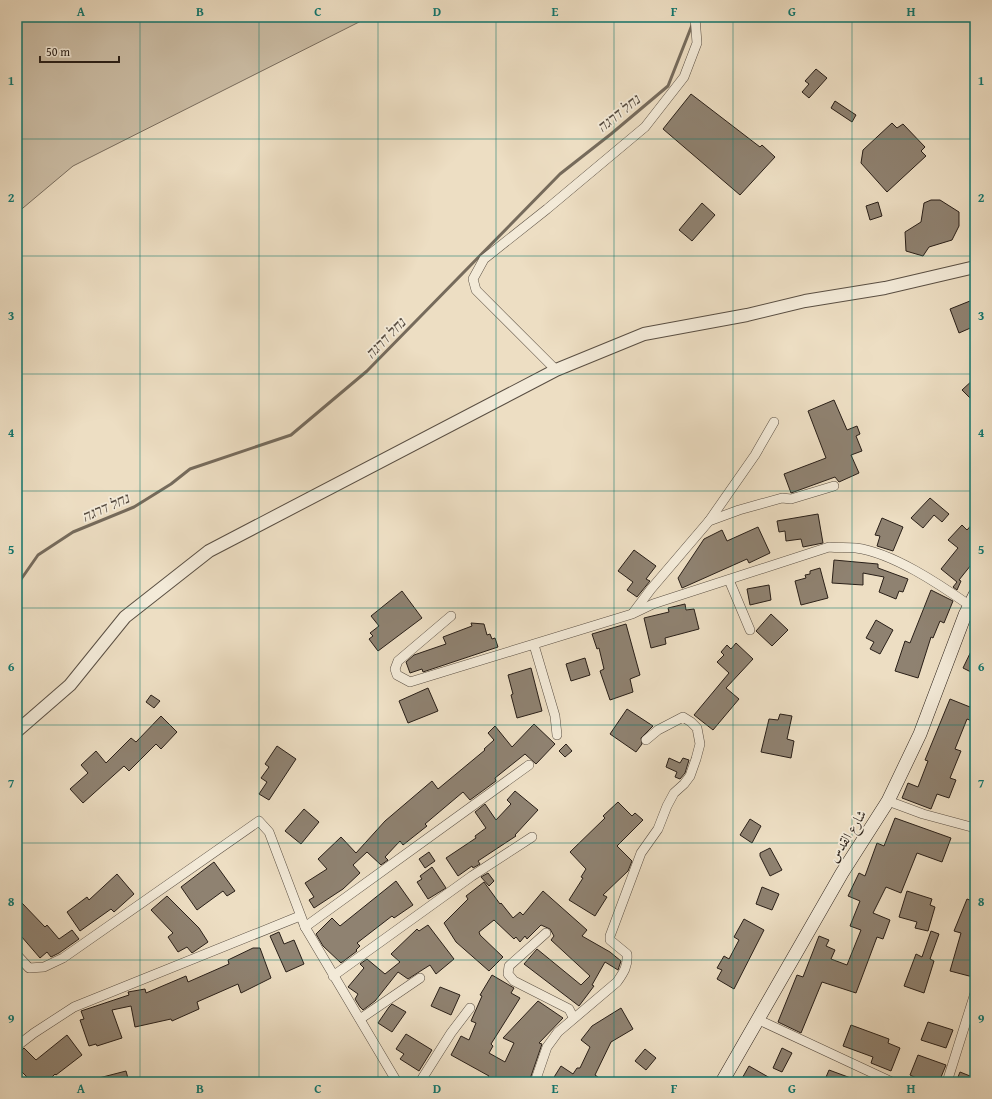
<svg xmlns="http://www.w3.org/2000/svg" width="992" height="1099" font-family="'Gentium Book Plus',Amiri,'Frank Ruhl Libre',serif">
  <rect width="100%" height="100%" fill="#eddec3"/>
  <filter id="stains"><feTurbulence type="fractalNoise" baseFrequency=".005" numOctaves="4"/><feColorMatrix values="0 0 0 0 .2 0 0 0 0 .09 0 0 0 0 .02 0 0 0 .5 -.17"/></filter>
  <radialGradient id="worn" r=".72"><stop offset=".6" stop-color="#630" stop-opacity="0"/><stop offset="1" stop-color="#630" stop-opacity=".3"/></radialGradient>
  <!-- green -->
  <polygon fill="#ccbea6" stroke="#7a6e5f" points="17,17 369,17 73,166 17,213"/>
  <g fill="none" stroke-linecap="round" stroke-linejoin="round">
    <!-- stream -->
    <polyline stroke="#766b5c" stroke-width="3" points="17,585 38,555 73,532 134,507 171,484 190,469 291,435 367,371 560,174 611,134 668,86 692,25"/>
  </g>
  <!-- building -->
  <g fill="#8f8271" stroke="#291f18">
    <polygon points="816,69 827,78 809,98 802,92 809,84 805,81"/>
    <polygon points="691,94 760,147 762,145 775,157 740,195 663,129"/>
    <polygon points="835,101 856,115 852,122 831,108"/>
    <polygon points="892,123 897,128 903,124 925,147 921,151 926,156 887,192 861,163 863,150"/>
    <polygon points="931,200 940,200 959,212 959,226 952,240 929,247 923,256 906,251 905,232 921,222 924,203"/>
    <polygon points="878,202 882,216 870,220 866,206"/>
    <polygon points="702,203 715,215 692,241 679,230"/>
    <polygon points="975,299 975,326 959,333 950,309"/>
    <polygon points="975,378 975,403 962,390"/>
    <polygon points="834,400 847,430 857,426 860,434 856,436 862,451 851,455 859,473 839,482 835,477 791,493 784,474 826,458 808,411"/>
    <polygon points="930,498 949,514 942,522 934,515 923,528 911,518"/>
    <polygon points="818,514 823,543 803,547 801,539 786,541 785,531 779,532 777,521"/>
    <polygon points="882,518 903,527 893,551 877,546 880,536 875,535"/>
    <polygon points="975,521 975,560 959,580 961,581 957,590 953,587 957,582 941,569 958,548 948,540 962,525 967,530"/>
    <polygon points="758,527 770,553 749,563 747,559 682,588 678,578 704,539 722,530 727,541"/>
    <polygon points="634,550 656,566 646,579 650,581 637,597 627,590 633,582 618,571"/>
    <polygon points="834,560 878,564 878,568 908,579 903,592 899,591 896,599 879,592 884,577 863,573 863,585 832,583"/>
    <polygon points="820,568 828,598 801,605 795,581 806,578 805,575 810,574 810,571"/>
    <polygon points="769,585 771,600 750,605 747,589"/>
    <polygon points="931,590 953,601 944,623 940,621 933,638 931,637 918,678 895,671 905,641 910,643"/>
    <polygon points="402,591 422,618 378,651 369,639 373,636 370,633 379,626 371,616"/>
    <polygon points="685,604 686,610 694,609 699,629 665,638 666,644 651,648 644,618 669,612 668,608"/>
    <polygon points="771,614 788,630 772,646 756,631"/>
    <polygon points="876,620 893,630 880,654 870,649 874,642 866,638"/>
    <polygon points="471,623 484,624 487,635 490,634 492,639 495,638 498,647 423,672 422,669 410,673 406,662 414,655 446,644 443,637 472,626"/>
    <polygon points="626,624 640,675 630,679 633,692 610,700 600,671 604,669 599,648 597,649 592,634"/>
    <polygon points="736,643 753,659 726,688 739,699 713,730 694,715 729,673 717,662 724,655 721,652 727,645 731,649"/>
    <polygon points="975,643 975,674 963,668"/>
    <polygon points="585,658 590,675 571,681 566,664"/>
    <polygon points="531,668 542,711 517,718 511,695 513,694 508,675"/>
    <polygon points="428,688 438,711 408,723 399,701"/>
    <polygon points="151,695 160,701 154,708 146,702"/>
    <polygon points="950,699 975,709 975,714 972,721 967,719 955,749 961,751 950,778 956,780 949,798 937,794 931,809 902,798 908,783 918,787 928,761 925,760"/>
    <polygon points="627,709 653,726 641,738 642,744 636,752 610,734"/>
    <polygon points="780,714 792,716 787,739 794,741 791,758 761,752 769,719 778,720"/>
    <polygon points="161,716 177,732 161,749 156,744 129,771 124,766 83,803 70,789 88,773 81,765 96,751 106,763 131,738 136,742"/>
    <polygon points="534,724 555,744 536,764 525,754 495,778 496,781 470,800 463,792 425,824 427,826 403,845 400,841 385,857 388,860 381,865 367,852 353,865 360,873 343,889 314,908 309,900 314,897 305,883 327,869 318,859 341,837 356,853 385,821 432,781 438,789 485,750 484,749 494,740 488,733 495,726 512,747"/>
    <polygon points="566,744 572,751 565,757 559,751"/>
    <polygon points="277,746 296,759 269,800 259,794 267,782 261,778 269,767 265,764"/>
    <polygon points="669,758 680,763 683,758 689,760 685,773 680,779 675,777 677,772 666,767"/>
    <polygon points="515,791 538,810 515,835 516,836 478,861 480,864 473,868 472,866 458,876 446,858 476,838 475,836 486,828 475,812 485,804 496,820 511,804 507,800"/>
    <polygon points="618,802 632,816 635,813 643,820 617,846 632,861 628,871 603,895 607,897 595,916 569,900 583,878 581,877 586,869 570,852 605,818 603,816"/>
    <polygon points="304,809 319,822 301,844 285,831"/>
    <polygon points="895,818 951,838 942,862 917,853 901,893 886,887 873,913 890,920 883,939 877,937 856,993 822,982 801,1033 778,1022 797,975 803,977 819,936 829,940 826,946 835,950 831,959 847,965 861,930 850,926 860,901 848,896 859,873 865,876 877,843 884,846"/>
    <polygon points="750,819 761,826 752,843 740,835"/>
    <polygon points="770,848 782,870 770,876 760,856 760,853"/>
    <polygon points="429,852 435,861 425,868 419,859"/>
    <polygon points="214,862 235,891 227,896 223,891 197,910 181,887"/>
    <polygon points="432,867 446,888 428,899 417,882 422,879 420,876"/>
    <polygon points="488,873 494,881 489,886 481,877"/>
    <polygon points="117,874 134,894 114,912 111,909 80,931 67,912 87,897 89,900"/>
    <polygon points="396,881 413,905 394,918 392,916 357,943 360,946 356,950 357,951 341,963 323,946 316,934 332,918 340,926"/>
    <polygon points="484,882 500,904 501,903 513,918 520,912 523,915 543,891 587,930 582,936 610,952 621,961 618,970 605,962 592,985 594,986 579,1006 524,964 537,949 581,985 590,976 551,940 554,936 550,929 541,925 527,939 525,936 520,942 516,937 514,939 494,920 479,932 480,935 503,957 489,971 456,942 444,923 468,899 466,896"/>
    <polygon points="762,887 779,894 772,910 756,904"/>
    <polygon points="907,891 932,899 930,905 935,907 928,931 915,928 917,922 899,917"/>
    <polygon points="167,896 199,928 208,942 192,953 187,947 178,952 168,937 173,933 151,910"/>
    <polygon points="967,899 975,902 975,970 973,977 950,971 961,933 954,931"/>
    <polygon points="22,903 45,927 47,925 59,939 72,930 79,939 59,953 51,957 47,952 40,958 21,936 17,941 17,908"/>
    <polygon points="744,919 764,930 734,989 717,979 722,970 717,968 724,956 729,959 739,940 734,937"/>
    <polygon points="428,925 454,959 436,974 430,965 408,979 398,972 375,1001 363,1010 360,1007 355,999 358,994 348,987 364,968 360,964 367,959 385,974 400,962 391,954 417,929 419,931"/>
    <polygon points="931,931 939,934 930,959 934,961 924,993 904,986 916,954 922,957"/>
    <polygon points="279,932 284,944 294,940 304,964 286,972 270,936"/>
    <polygon points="253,948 260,948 271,978 241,993 238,984 197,1002 199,1009 172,1021 171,1019 135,1027 131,1006 112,1010 122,1038 97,1046 96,1044 89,1046 80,1020 84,1019 81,1011 129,995 128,992 145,989 146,993 186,976 188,982 229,964 228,960"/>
    <polygon points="492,975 514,988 511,993 520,998 491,1044 493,1046 489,1053 505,1062 514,1043 503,1038 538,1001 563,1018 539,1043 542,1044 529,1082 492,1082 487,1079 489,1076 451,1055 461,1036 469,1040 476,1023 471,1021 482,996 480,995"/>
    <polygon points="440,987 460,995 451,1015 431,1006"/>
    <polygon points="392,1004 406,1012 392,1032 378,1023 389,1007"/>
    <polygon points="621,1008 633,1029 611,1042 595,1075 605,1082 551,1082 561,1066 573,1074 577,1068 580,1068 590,1047 581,1040 592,1026"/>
    <polygon points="928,1022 953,1030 946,1048 921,1040"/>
    <polygon points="851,1025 889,1039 888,1043 900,1048 891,1071 871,1063 873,1057 843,1046"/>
    <polygon points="406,1034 432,1050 419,1071 400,1059 404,1054 396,1049"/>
    <polygon points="67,1035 82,1055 56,1075 55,1074 47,1082 24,1082 28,1078 17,1067 17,1055 24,1048 36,1060"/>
    <polygon points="782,1048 792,1053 782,1072 773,1068"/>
    <polygon points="645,1049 656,1058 646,1070 635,1061"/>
    <polygon points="918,1055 946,1065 939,1082 917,1082 918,1079 910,1075"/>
    <polygon points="749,1066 777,1082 740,1082"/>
    <polygon points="829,1070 859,1081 859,1082 824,1082"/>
    <polygon points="126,1071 129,1082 95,1082 95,1079"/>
    <polygon points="960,1072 975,1078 975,1082 956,1082"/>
  </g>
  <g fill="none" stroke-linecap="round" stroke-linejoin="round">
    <defs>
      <g id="minor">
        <polyline points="556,370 476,290 473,279 484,259 547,209 645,127 684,77 697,43 695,17"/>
        <polyline points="709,521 755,455 774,422"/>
        <polyline points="729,580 750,630"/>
        <polyline points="633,613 651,589 709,521 739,510 782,498 791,499 834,486"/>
        <path d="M 451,616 L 398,661 L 395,669 L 397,675 L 410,682 L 632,614 L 653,604 L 829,547 C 838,548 847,547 856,548 C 893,553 939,584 969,605"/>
        <polyline points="534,645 555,716 557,735"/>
        <polyline points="888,801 923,814 975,828"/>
        <polyline points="305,927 529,765"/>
        <polyline points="546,933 509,966 508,974 514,981 569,1009 573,1017"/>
        <polyline points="17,955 29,968 44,967 63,958 259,821 269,832 305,927 397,1082"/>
        <polyline points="333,976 472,876 532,837"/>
        <polyline points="360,1019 420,978"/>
        <polyline points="759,1020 892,1082"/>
        <polyline points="17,1046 34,1033 74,1007 300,916"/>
        <polyline points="420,1082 451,1033 470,1008"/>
        <path d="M 535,1082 L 547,1047 L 558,1032 L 617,982 C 624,972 628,966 627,954 L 610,940 L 610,936 L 641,853 L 658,829 L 667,806 L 674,793 L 684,784 L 690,776 L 696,759 L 700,744 L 697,728 L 691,722 L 683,717 L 658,730 L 646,740"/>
        <polyline points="947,1082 975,993"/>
      </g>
      <polyline id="tertiary" points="17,731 70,685 125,617 209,551 556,370 644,334 747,315 805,301 885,288 975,267"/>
      <polyline id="secondary" points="722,1082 842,873 888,801 920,734 965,615 975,595"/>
    </defs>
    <!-- minor casing -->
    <use href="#minor" stroke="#5a4f43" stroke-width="10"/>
    <!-- tertiary casing -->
    <use href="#tertiary" stroke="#5a4f43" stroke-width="14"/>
    <!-- secondary casing -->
    <use href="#secondary" stroke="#291f18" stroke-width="14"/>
    <!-- minor -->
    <use href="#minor" stroke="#f3ead8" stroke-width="9"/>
    <!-- tertiary -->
    <use href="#tertiary" stroke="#f3ead8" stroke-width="12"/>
    <!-- secondary -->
    <use href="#secondary" stroke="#f3ead8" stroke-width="13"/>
  </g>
  <!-- grid -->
  <path fill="none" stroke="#0f766e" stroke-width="1" stroke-opacity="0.55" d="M 140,17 L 140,1082M 259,17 L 259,1082M 378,17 L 378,1082M 496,17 L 496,1082M 614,17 L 614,1082M 733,17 L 733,1082M 852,17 L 852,1082M 17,139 L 975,139M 17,256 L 975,256M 17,374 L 975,374M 17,491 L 975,491M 17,608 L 975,608M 17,725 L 975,725M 17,843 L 975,843M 17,960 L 975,960"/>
  <g text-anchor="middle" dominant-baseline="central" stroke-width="3.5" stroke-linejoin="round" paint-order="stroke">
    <!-- street labels -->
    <g font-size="14" fill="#291f18" stroke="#f3ead8">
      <text transform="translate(847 836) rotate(-58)">شارع القدس</text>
    </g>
    <!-- water labels -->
    <g font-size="15" font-style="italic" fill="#564b40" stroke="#f3ead8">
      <text transform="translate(618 113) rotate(-39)">נחל דרגה</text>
      <text transform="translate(385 338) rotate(-46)">נחל דרגה</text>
      <text transform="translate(105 507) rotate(-24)">נחל דרגה</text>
    </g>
  </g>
  <!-- margin -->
  <rect width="992" height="1099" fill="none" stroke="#eddec3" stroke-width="44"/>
  <!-- scale -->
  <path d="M40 56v6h79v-6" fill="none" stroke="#291f18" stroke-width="2"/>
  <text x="46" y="56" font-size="12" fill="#291f18" stroke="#f3ead8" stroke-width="3" paint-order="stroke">50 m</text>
  <rect x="22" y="22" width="948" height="1055" fill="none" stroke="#0f766e" stroke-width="1.5"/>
  <g font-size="13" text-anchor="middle" font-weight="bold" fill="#0f766e">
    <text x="81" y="16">A</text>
    <text x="200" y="16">B</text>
    <text x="318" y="16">C</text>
    <text x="437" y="16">D</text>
    <text x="555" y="16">E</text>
    <text x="674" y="16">F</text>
    <text x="792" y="16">G</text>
    <text x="911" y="16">H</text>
    <text x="11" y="85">1</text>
    <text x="981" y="85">1</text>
    <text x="11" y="202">2</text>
    <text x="981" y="202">2</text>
    <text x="11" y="320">3</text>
    <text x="981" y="320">3</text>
    <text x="11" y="437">4</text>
    <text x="981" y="437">4</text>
    <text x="11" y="554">5</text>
    <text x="981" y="554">5</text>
    <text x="11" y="671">6</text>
    <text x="981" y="671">6</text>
    <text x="11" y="788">7</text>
    <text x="981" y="788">7</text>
    <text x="11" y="906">8</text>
    <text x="981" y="906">8</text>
    <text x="11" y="1023">9</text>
    <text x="981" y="1023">9</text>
    <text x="81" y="1093">A</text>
    <text x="200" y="1093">B</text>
    <text x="318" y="1093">C</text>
    <text x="437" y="1093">D</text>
    <text x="555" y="1093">E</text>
    <text x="674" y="1093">F</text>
    <text x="792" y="1093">G</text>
    <text x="911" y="1093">H</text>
  </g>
  <rect width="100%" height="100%" filter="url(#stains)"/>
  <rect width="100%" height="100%" fill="url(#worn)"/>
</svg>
